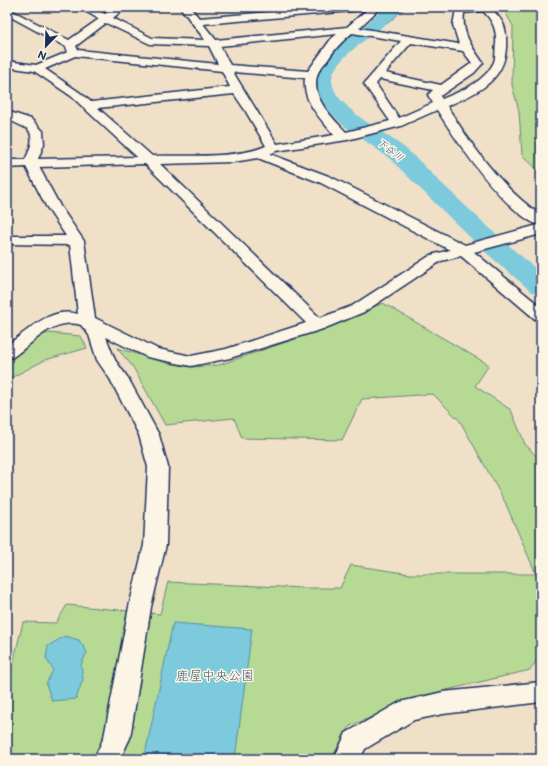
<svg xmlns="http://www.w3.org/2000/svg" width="548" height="766" font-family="'Balsamiq Sans','Klee One',sans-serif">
  <rect width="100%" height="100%" fill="#f0e0c8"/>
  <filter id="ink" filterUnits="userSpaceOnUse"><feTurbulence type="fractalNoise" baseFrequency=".025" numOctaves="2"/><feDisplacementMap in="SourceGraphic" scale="8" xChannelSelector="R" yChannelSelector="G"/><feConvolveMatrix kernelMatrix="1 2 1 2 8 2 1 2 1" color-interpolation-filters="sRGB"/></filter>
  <g filter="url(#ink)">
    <!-- green -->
    <g fill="#b6da94" stroke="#688479">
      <polygon points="541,7 541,173 522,155 519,111 512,85 513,26 503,8"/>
      <polygon points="383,303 489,365 475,386 511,410 525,444 541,461 541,654 530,670 426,695 350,726 331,759 7,759 7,688 23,622 56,623 67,605 160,614 168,582 304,588 340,588 351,565 410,574 536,574 505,502 460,421 433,394 362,399 342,440 242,438 234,418 165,425 133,367 117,348 167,363 193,367 219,365 295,339"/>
      <polygon points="49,333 81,336 87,348 45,360 7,380 7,359 13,356 31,338"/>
    </g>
    <!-- water -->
    <g fill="#7dcadc" stroke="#568caa">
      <polygon points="387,7 406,7 388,23 369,22"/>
      <polygon points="173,623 252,629 235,759 144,759"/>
      <polygon points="65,636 79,640 87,652 81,665 83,679 76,699 52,701 46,684 53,670 46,658 48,646"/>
    </g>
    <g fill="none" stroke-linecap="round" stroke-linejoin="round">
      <!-- river -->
      <path fill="#7dcadc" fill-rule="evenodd" d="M 385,7 L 402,7 C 386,30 338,52 332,77 C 331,86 336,95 342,101 C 360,121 384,132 405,148 C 421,161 435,178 451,192 C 480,220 510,247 541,273 L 541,294 L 532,292 L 484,251 L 389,158 L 343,125 L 326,108 L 313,88 L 314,77 L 323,60 L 336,46 L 366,24 Z"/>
      <defs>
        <g id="minor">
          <path d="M 78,7 L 91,7 L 105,14 L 115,7 L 126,7 L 113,18 L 152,38 L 205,40 L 180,7 L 190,7 L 199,18 L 328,7 L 368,7 L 363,10 L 203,24 L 216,40 L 347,27 L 370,7 L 381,7 L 359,28 L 459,44 L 453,25 L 456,9 L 490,7 C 504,22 507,26 506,48 C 504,82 475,94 447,106 C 472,146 501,188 541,215 L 541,234 L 474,252 L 541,307 L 541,320 L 535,319 L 461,256 L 441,261 L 364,312 L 323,329 L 230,358 L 191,366 L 147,357 L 106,337 L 115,360 L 128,378 L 159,435 L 168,467 L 166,545 L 151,607 L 130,738 L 120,759 L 94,759 L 104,737 L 129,607 L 144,545 L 148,467 L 139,435 L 110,379 L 97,360 L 89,335 L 81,325 C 53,317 35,342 13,357 L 7,358 L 7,345 C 29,331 49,306 78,314 L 70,245 L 7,244 L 7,236 L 66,236 L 46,206 L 26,167 L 7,168 L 7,160 L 25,160 C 30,150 35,138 28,129 L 7,119 L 7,111 L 31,119 L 43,131 L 44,144 L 38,159 L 137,157 L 71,96 L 34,71 L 7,67 L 7,61 L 36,65 L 68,52 L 66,47 L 7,15 L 7,8 L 69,40 L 99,19 ZM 483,11 C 493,21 497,30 496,44 C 495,49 496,57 494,62 C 485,82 461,91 442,99 L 440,96 L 474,73 L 483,63 C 473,48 461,34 464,13 ZM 106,23 L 150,44 L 209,46 L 218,64 L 78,50 L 76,46 ZM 352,33 L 401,41 L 364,84 L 390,121 L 346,132 C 333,118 311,99 317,76 C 318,71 323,65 327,61 C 334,50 341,42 352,33 ZM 337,34 L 331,39 L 308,71 L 230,65 L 220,46 ZM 411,43 L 463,51 L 472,63 L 441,85 L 385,73 ZM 75,56 L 222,71 L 230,87 L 91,102 L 79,92 L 45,69 ZM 233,72 L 305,78 C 302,101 320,118 334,135 L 277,144 ZM 380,79 L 433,90 L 428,95 L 433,103 L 399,118 L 376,84 ZM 234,94 L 245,110 L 266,146 C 235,159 185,155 152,156 L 98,108 ZM 437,110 C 458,143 502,210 538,225 L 465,245 L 331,177 L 270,154 L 276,151 L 347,140 L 401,126 ZM 258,158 L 321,183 L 450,250 L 431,255 L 352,306 L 320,318 L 160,164 L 233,162 ZM 145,164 L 306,323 L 226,349 L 191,356 L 158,349 L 95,318 L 84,241 L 60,206 L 39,167 Z"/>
          <polygon points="541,682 541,702 443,714 414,720 365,749 360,759 334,759 346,733 400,702 443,692"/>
        </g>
      </defs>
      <!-- minor casing -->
      <use href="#minor" stroke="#1b2f5e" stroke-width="3"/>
      <!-- minor -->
      <use href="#minor" fill="#fcf5e5" fill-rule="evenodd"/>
    </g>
  </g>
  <g text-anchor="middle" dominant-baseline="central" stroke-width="3" stroke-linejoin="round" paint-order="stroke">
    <!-- far-water labels -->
    <g font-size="10" font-style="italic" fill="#34567e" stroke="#fcf5e5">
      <text transform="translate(390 150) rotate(38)">下谷川</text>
    </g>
    <!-- near-park labels -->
    <g font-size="13" fill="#425a6c" stroke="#fcf5e5">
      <text x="215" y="676">鹿屋中央公園</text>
    </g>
  </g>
  <!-- margin -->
  <rect width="548" height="766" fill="none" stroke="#fcf5e5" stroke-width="24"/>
  <rect x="12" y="12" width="524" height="742" fill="none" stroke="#1b2f5e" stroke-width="1.5" filter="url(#ink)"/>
  <!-- north arrow -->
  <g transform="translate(46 46) rotate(203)" stroke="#fcf5e5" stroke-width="3" paint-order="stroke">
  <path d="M0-3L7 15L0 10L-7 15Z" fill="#1b2f5e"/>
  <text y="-6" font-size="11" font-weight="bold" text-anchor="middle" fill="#1b2f5e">N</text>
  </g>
</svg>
